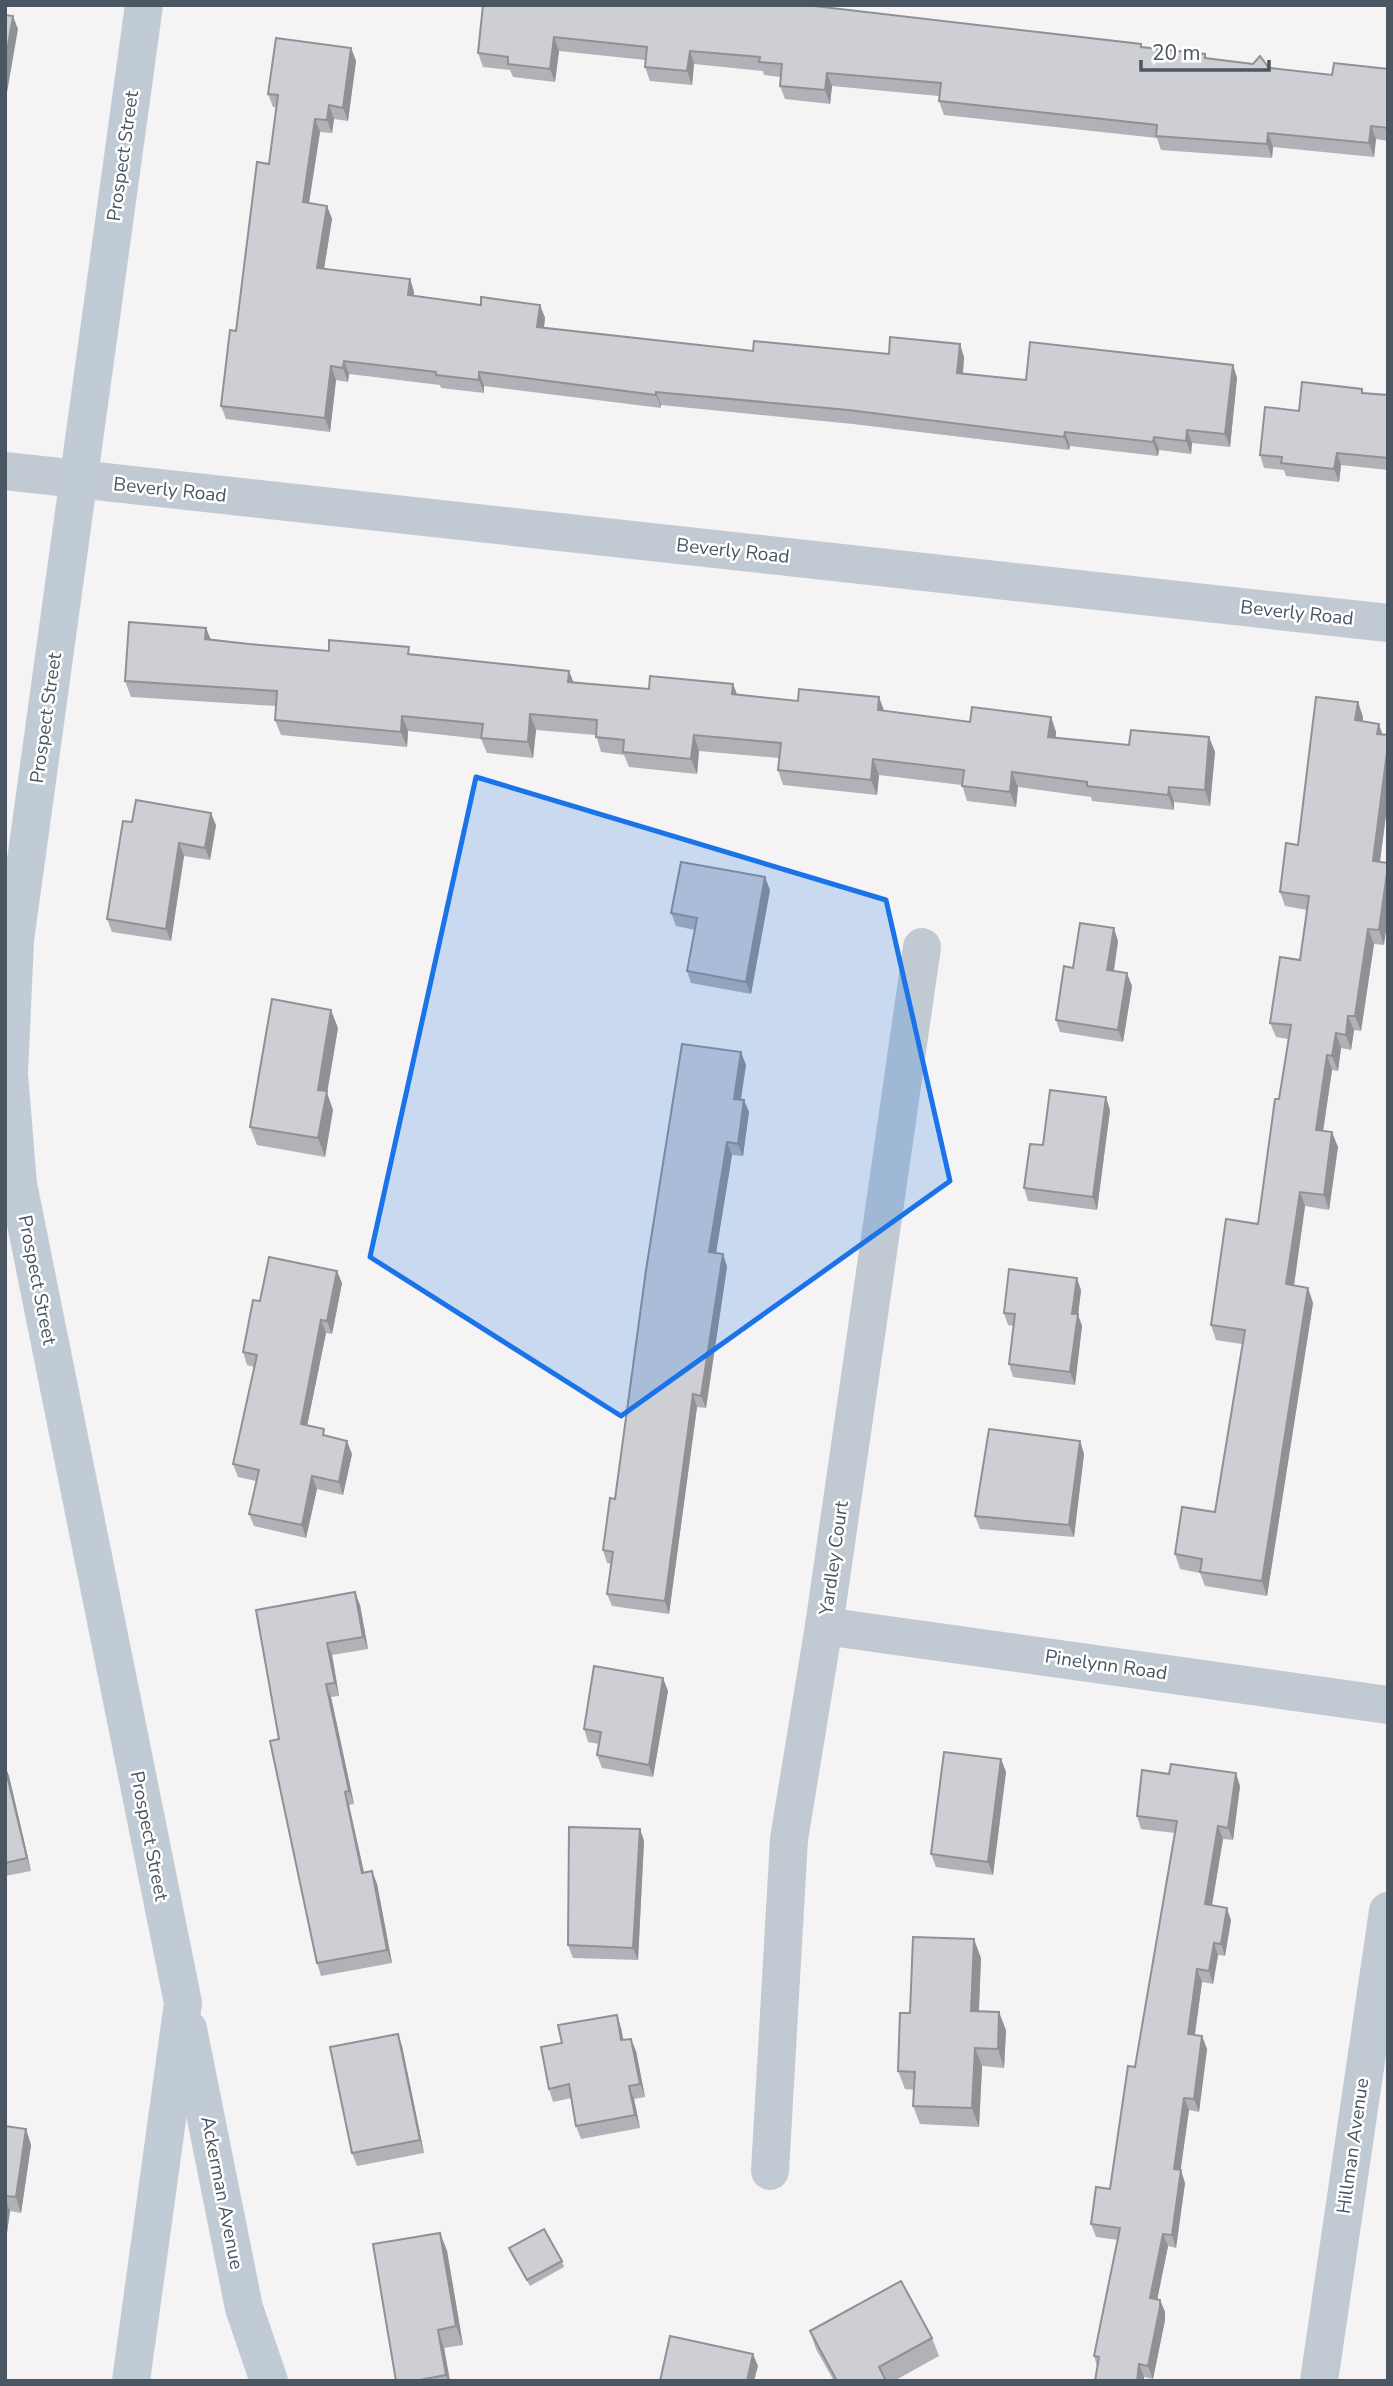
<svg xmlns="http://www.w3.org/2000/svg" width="1393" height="2386" font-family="'Nunito Sans',sans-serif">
  <rect width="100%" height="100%" fill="#f5f3f3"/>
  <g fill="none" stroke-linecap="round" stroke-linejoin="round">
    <!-- street -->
    <g stroke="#c1cad2" stroke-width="38">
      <polyline points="5,471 1388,623"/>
      <polyline points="824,1626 1388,1705"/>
      <polyline points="770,2171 789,1839 824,1626 922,947"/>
      <polyline points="1319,2381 1388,1911"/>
    </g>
    <!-- secondary -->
    <g stroke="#c1cbd6" stroke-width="38">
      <polyline points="188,2029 244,2308 269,2381"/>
      <polyline points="131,2381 183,2003 18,1184 9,1074 15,940 144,5"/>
    </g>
  </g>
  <!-- wall -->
  <g fill="#b0b2b7">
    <polygon points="483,5 1141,44 1142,47 1205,54 1207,58 1269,68 1332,75 1388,69 1388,141 1376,139 1374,157 1273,147 1272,158 1161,150 1157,138 944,115 939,101 939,96 832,86 830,104 785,99 780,86 781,77 764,75 763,71 694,64 692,85 650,81 645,67 646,60 559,51 555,82 513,77 510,70 483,67 478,53"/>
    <polygon points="351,48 356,61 348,121 334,119 332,133 320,132 309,203 327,206 332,219 324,269 410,279 414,292 414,296 481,305 540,305 545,318 544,328 753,351 964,357 963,373 1026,380 1233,365 1237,378 1230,447 1192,443 1191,454 1159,450 1158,456 1070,446 1069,450 853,424 661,405 661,408 484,386 484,393 441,388 440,385 349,374 348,382 336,380 330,432 226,419 221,406 269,164 276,107 273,107 268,94"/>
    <polygon points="1364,393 1388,395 1388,470 1341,465 1339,482 1286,476 1284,470 1264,468 1260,455 1299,411"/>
    <polygon points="206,628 211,640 329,651 411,654 569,671 573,682 649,689 737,694 970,722 1051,717 1056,732 1056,738 1129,745 1209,737 1215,752 1210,806 1174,802 1174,810 1092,801 1091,797 1018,787 1016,807 967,801 962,785 879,775 877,795 783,785 778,770 779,758 699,751 697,774 629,767 624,755 601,752 596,735 536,730 533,758 487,753 481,739 408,731 407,747 281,735 275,720 276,706 131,697 125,681"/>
    <polygon points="1358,702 1363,717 1362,722 1382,734 1388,735 1388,800 1380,862 1384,945 1374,944 1361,1031 1354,1030 1351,1050 1341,1048 1338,1071 1332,1070 1323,1131 1338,1147 1329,1210 1305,1206 1294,1286 1308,1288 1313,1303 1267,1596 1205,1586 1200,1573 1180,1569 1175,1554 1215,1512 1242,1344 1216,1340 1211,1325 1258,1224 1279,1099 1288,1039 1276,1037 1270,1023 1300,960 1307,910 1285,906 1280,892"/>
    <polygon points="132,822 216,825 210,860 184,856 171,941 112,932 107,919"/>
    <polygon points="770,890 751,994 691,983 687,971 695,930 676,926 671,913"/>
    <polygon points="1118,941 1114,971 1132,986 1123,1042 1060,1032 1056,1020 1073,968"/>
    <polygon points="338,1028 327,1093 333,1110 325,1157 257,1145 250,1127"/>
    <polygon points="746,1065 741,1099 749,1112 743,1156 732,1155 716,1253 723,1254 727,1267 706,1408 697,1407 669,1614 612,1606 607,1594 612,1564 607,1563 603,1550 615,1499"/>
    <polygon points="1110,1110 1097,1210 1028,1201 1024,1188 1043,1145"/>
    <polygon points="342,1283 332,1334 326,1333 307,1425 327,1436 352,1454 343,1495 317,1489 306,1538 254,1526 249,1514 256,1481 238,1477 233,1464 254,1367 247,1365 243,1352 260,1301"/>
    <polygon points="1081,1290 1078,1315 1082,1326 1075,1385 1013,1377 1009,1364 1014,1326 1008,1325 1004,1313"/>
    <polygon points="1080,1441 1084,1454 1074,1537 980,1529 975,1516"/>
    <polygon points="360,1605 368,1649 332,1655 339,1696 331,1697 354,1804 349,1805 364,1873 372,1871 377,1884 392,1963 321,1976 317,1963 256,1610"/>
    <polygon points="668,1691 653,1777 602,1768 597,1755 599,1744 588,1742 584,1729"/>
    <polygon points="1001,1759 1006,1772 993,1875 936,1867 931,1854"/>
    <polygon points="5,1766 9,1776 31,1871 5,1876"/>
    <polygon points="1240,1786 1233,1840 1223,1839 1212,1905 1231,1920 1225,1956 1218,1955 1213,1984 1202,1982 1195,2035 1202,2036 1207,2049 1199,2112 1189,2110 1180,2170 1185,2183 1176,2248 1168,2246 1157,2299 1160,2300 1165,2312 1165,2320 1153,2379 1144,2377 1144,2381 1095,2381 1097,2366 1094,2356 1118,2240 1096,2237 1091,2224 1110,2189 1135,2067 1175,1833 1141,1829 1137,1816"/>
    <polygon points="640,1829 644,1841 638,1960 573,1958 568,1945"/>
    <polygon points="981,1958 979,2011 1006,2030 1004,2068 982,2066 979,2127 920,2124 913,2106 914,2090 905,2089 898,2071 910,2013"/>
    <polygon points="617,2015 621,2028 623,2040 636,2051 645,2097 634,2099 640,2128 581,2139 576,2126 571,2098 553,2102 549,2089 562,2043"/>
    <polygon points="402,2046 424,2153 357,2166 352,2153"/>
    <polygon points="5,2126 26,2129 31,2145 21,2213 10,2211 5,2247"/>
    <polygon points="440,2233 447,2251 463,2345 444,2348 450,2381 396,2381"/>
    <polygon points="509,2248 562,2261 564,2267 530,2286 511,2254"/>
    <polygon points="810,2331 932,2338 939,2356 894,2381 834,2381 816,2349"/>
  </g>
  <!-- shaded-wall -->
  <g fill="#909195">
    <polygon points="13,16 18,29 5,104 5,63"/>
    <polygon points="554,37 559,51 555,82 550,69"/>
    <polygon points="351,48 356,61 348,121 343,108"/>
    <polygon points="690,51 694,64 692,85 687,71"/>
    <polygon points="827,73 832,86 830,104 825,90"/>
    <polygon points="329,105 334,119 332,133 327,120"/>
    <polygon points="315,119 320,132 307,215 303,202"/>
    <polygon points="1371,126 1376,139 1374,157 1369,143"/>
    <polygon points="1268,133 1273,147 1272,158 1267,144"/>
    <polygon points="327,206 332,219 322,281 317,268"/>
    <polygon points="410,279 414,292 412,309 408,295"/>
    <polygon points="540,305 545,318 542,340 537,327"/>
    <polygon points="960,344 964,357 962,386 957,373"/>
    <polygon points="344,361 349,374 348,382 343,368"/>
    <polygon points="1233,365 1237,378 1230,447 1225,434"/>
    <polygon points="331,366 336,380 330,432 325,418"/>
    <polygon points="479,372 484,386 484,393 479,380"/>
    <polygon points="656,392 661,405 661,408 656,395"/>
    <polygon points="1187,430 1192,443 1191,454 1186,441"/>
    <polygon points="1065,432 1070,446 1069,450 1064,437"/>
    <polygon points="1154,437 1159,450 1158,456 1153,442"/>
    <polygon points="1337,453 1341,465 1339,482 1334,469"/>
    <polygon points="206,628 212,643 205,639"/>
    <polygon points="569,671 575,686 568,682"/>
    <polygon points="733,684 739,699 732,694"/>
    <polygon points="879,697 885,713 878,710"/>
    <polygon points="1358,702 1363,717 1361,735 1355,720"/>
    <polygon points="530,714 536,730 533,758 528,742"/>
    <polygon points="402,716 408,731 407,747 401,732"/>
    <polygon points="1051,717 1056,732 1054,752 1048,737"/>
    <polygon points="1379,724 1384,739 1377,734"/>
    <polygon points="694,735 699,751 697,774 691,759"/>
    <polygon points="1209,737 1215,752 1210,806 1205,790"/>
    <polygon points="1388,744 1388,800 1378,875 1373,861"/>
    <polygon points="873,759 879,775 877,795 871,780"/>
    <polygon points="1012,772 1018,787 1016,807 1010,792"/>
    <polygon points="1169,787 1174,802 1174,810 1168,795"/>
    <polygon points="211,813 216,825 210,860 205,848"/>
    <polygon points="179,843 184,856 171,941 166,929"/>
    <polygon points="1388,865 1388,918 1384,945 1379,930"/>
    <polygon points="765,877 770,890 751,994 746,982"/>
    <polygon points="1114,928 1118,941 1112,982 1107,970"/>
    <polygon points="1368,929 1374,944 1361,1031 1355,1016"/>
    <polygon points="1127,973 1132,986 1123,1042 1118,1030"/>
    <polygon points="331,1010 338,1028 327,1093 333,1110 325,1157 318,1138 318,1090"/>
    <polygon points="1348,1016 1354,1030 1351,1050 1346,1035"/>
    <polygon points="1336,1033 1341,1048 1338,1071 1332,1056"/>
    <polygon points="741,1052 746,1065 739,1111 734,1099"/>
    <polygon points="1327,1055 1332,1070 1321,1145 1316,1130"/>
    <polygon points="1106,1097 1110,1110 1097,1210 1093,1197"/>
    <polygon points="744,1100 749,1112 743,1156 738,1144"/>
    <polygon points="1332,1132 1338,1147 1329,1210 1324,1195"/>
    <polygon points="727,1142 732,1155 714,1265 709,1252"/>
    <polygon points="1300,1192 1305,1206 1292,1299 1286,1284"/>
    <polygon points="723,1254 727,1267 706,1408 701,1396"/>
    <polygon points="337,1271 342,1283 332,1334 327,1321"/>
    <polygon points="1077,1278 1081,1290 1078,1315 1082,1326 1075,1385 1070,1372 1072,1314"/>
    <polygon points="1308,1288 1313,1303 1267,1596 1262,1581"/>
    <polygon points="321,1320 326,1333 305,1436 301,1424"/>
    <polygon points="693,1394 697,1407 669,1614 665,1601"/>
    <polygon points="347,1441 352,1454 343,1495 339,1482"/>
    <polygon points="1080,1441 1084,1454 1074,1537 1069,1525"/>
    <polygon points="312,1476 317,1489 306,1538 302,1525"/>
    <polygon points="355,1592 360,1605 368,1649 363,1637"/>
    <polygon points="327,1643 332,1655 339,1696 335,1683"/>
    <polygon points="663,1678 668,1691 653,1777 649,1765"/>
    <polygon points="326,1684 331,1697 354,1804 349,1791"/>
    <polygon points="1001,1759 1006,1772 993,1875 988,1862"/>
    <polygon points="5,1766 9,1776 31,1871 27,1858"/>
    <polygon points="1236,1773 1240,1786 1233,1840 1228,1828"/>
    <polygon points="345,1792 349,1805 367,1886 362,1873"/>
    <polygon points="1218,1826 1223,1839 1210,1916 1205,1904"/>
    <polygon points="640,1829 644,1841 638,1960 633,1948"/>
    <polygon points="372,1871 377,1884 392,1963 387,1950"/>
    <polygon points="1227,1908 1231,1920 1225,1956 1221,1944"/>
    <polygon points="974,1939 981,1958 978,2029 971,2011"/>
    <polygon points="1214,1943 1218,1955 1213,1984 1209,1971"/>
    <polygon points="1197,1969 1202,1982 1193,2047 1188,2034"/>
    <polygon points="999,2012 1006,2030 1004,2068 998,2049"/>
    <polygon points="617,2015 621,2028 626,2053 621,2040"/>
    <polygon points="398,2034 402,2046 424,2153 420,2140"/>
    <polygon points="1202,2036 1207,2049 1199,2112 1194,2099"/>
    <polygon points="631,2039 636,2051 645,2097 640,2084"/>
    <polygon points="975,2048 982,2066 979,2127 972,2108"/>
    <polygon points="629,2086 634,2099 640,2128 635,2115"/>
    <polygon points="1184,2098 1189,2110 1179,2182 1174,2169"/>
    <polygon points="26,2129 31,2145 21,2213 16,2197"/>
    <polygon points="1181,2170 1185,2183 1176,2248 1172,2235"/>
    <polygon points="5,2198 10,2211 5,2247"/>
    <polygon points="440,2233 447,2251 463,2345 456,2326"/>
    <polygon points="1163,2234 1168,2246 1155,2311 1150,2298"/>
    <polygon points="1160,2300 1165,2312 1165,2320 1153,2379 1148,2366"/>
    <polygon points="438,2330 444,2348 450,2381 448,2381 446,2375"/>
    <polygon points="753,2354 758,2366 754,2381 747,2381"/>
    <polygon points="1139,2364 1144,2377 1144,2381 1137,2381"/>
  </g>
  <!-- building -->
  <g fill="#cdcfd5" stroke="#909195" stroke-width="2">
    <polygon points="483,5 806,5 1141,44 1141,47 1205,54 1205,58 1253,64 1260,56 1269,68 1332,75 1334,63 1388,69 1388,128 1371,126 1369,143 1268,133 1267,144 1156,136 1157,125 939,101 941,83 827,73 825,90 780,86 782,64 759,62 760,57 690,51 687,71 645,67 647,47 554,37 550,69 508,64 508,57 478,53"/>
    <polygon points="5,15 13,16 5,63"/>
    <polygon points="276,38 351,48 343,108 329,105 327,120 315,119 303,202 327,206 317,268 410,279 408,295 481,305 481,297 540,305 537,327 753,351 754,341 889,354 890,337 960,344 957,373 1026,380 1030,342 1233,365 1225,434 1187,430 1186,441 1154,437 1153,442 1065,432 1064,437 848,410 656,392 656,395 479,372 479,380 436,375 436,372 344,361 343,368 331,366 325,418 221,406 230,330 236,331 257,162 269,164 278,95 268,94"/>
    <polygon points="1302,382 1362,389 1362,393 1388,395 1388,458 1337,453 1334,469 1281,463 1282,457 1260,455 1265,407 1299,411"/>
    <polygon points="129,622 206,628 205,639 249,644 329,651 329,640 409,647 408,654 569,671 568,682 649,689 650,676 733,684 732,694 798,701 799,689 879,697 878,710 970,722 972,707 1051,717 1048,737 1129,745 1131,730 1209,737 1205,790 1169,787 1168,795 1087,786 1087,782 1012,772 1010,792 962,786 964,770 873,759 871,780 778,770 781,743 694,735 691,759 623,752 624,740 596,737 597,720 530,714 528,742 481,738 483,724 402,716 401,732 275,720 277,691 125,681"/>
    <polygon points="1316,697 1358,702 1355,720 1379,724 1377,734 1388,735 1388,744 1373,861 1388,863 1388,865 1379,930 1368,929 1355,1016 1348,1016 1346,1035 1336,1033 1332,1056 1327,1055 1316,1130 1332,1132 1324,1195 1300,1192 1286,1284 1308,1288 1262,1581 1200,1572 1202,1559 1175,1554 1182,1507 1215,1512 1245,1330 1211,1325 1226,1219 1258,1224 1275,1099 1279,1099 1291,1025 1270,1023 1280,957 1300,960 1309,896 1280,892 1286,843 1298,845"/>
    <polygon points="136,800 211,813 205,848 179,843 166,929 107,919 123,821 132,822"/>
    <polygon points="681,862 765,877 746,982 687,971 697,918 671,913"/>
    <polygon points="1080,923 1114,928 1107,970 1127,973 1118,1030 1056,1020 1064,966 1073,968"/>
    <polygon points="272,999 331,1010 318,1090 327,1091 318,1138 250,1127"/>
    <polygon points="682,1044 741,1052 734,1099 744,1100 738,1144 727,1142 709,1252 723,1254 701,1396 693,1394 665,1601 607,1594 613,1552 603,1550 610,1498 615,1499 646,1270"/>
    <polygon points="1050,1090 1106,1097 1093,1197 1024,1188 1030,1144 1043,1145"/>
    <polygon points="269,1257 337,1271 327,1321 321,1320 301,1424 324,1429 323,1435 347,1441 339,1482 312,1476 302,1525 249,1514 259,1470 233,1464 257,1355 243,1352 253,1300 260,1301"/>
    <polygon points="1009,1269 1077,1278 1072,1314 1078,1314 1070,1372 1009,1364 1015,1314 1004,1313"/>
    <polygon points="989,1429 1080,1441 1069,1525 975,1516"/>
    <polygon points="355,1592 363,1637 327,1643 335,1683 326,1684 349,1791 345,1792 362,1873 372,1871 387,1950 317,1963 270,1741 279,1739 256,1610"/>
    <polygon points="594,1666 663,1678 649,1765 597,1755 601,1732 584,1729"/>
    <polygon points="944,1752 1001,1759 988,1862 931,1854"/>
    <polygon points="1171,1764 1236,1773 1228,1828 1218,1826 1205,1904 1227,1908 1221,1944 1214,1943 1209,1971 1197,1969 1188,2034 1202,2036 1194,2099 1184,2098 1174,2169 1181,2170 1172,2235 1163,2234 1150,2298 1160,2300 1160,2307 1148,2366 1139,2364 1137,2381 1095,2381 1099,2357 1094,2356 1120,2228 1091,2224 1096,2187 1110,2189 1128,2066 1135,2067 1177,1821 1137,1816 1142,1770 1169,1774"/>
    <polygon points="5,1767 27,1858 5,1863"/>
    <polygon points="569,1827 640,1829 633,1948 568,1945"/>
    <polygon points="913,1937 974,1939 971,2011 999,2012 998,2049 975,2048 972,2108 913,2106 915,2072 898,2071 900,2013 910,2013"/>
    <polygon points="617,2015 621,2040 631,2039 640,2084 629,2086 635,2115 576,2126 569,2084 549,2089 541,2047 562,2043 558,2025"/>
    <polygon points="398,2034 420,2140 352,2153 330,2047"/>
    <polygon points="5,2126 26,2129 16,2197 5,2196"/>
    <polygon points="544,2229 562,2261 527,2280 509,2248"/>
    <polygon points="440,2233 456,2326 438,2330 446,2375 414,2381 396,2381 373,2244"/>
    <polygon points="901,2281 932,2338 879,2367 886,2381 837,2381 810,2331"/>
    <polygon points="670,2336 753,2354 747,2381 660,2381"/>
  </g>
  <!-- marked area -->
  <path fill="#1a73e8" fill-opacity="0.2" stroke="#1a73e8" stroke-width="5" stroke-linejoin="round" d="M 476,777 L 886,900 L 950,1181 L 621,1416 L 370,1257 Z"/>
  <g text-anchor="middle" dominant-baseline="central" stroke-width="5" stroke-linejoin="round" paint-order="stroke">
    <!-- street labels -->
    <g font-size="19" fill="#4a5661" stroke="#fff">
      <text transform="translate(123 156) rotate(-82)">Prospect Street</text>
      <text transform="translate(170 490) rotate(6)">Beverly Road</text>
      <text transform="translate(733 551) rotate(6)">Beverly Road</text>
      <text transform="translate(1297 613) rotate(6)">Beverly Road</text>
      <text transform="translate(46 718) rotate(-82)">Prospect Street</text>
      <text transform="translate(37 1280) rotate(79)">Prospect Street</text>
      <text transform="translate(834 1558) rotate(-82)">Yardley Court</text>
      <text transform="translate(1106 1665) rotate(8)">Pinelynn Road</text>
      <text transform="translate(149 1836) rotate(79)">Prospect Street</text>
      <text transform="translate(1353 2146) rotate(-82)">Hillman Avenue</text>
      <text transform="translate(222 2193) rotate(79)">Ackerman Avenue</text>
    </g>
  </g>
  <!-- border -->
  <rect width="1393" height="2386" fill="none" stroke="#4a5661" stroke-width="14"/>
  <!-- scale -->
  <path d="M1141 60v10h128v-10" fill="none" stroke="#4a5661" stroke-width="3.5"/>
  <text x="1152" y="60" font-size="21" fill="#4a5661" stroke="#ffffff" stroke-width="5" paint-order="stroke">20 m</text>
</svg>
